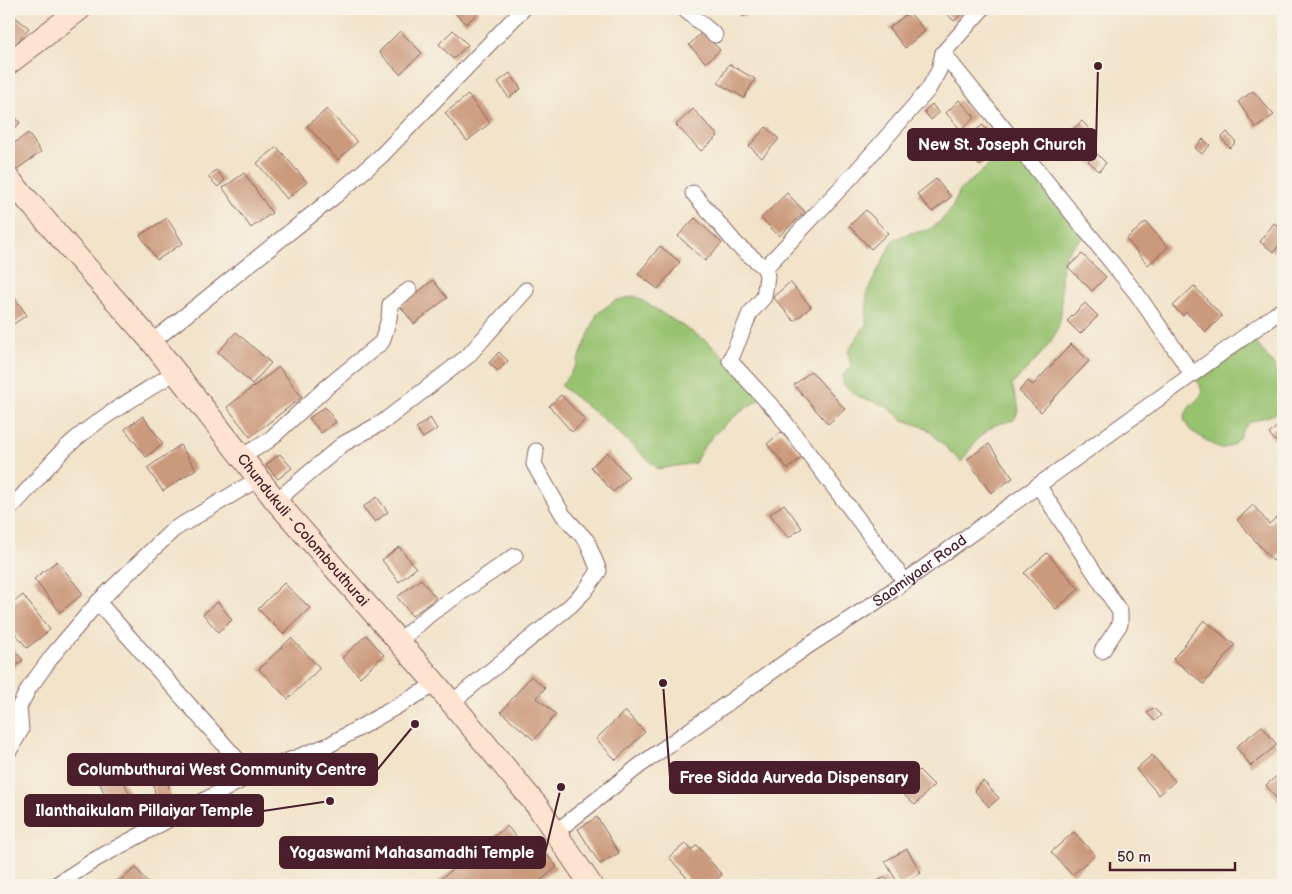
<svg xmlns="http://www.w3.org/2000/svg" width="1292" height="894" font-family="'Balsamiq Sans',sans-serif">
  <rect width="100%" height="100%" fill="#f7f3e8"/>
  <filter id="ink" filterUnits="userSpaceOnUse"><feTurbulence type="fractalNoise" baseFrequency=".02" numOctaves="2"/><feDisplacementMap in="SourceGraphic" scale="10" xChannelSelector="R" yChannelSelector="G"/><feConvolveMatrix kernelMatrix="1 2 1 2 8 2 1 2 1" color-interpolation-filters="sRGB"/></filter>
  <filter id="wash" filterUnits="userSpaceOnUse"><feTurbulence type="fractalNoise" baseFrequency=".0096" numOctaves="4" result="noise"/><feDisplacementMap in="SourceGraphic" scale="20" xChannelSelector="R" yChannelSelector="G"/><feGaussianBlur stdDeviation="1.12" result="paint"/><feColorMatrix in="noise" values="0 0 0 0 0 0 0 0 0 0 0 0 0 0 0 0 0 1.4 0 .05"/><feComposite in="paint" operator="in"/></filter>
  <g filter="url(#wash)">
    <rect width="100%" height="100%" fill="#f2e3c9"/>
    <!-- green -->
    <g fill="#97c26f" stroke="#70704d">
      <path d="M 1014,144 L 1087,234 C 1082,239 1074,244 1070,249 C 1053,269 1067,300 1059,324 C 1052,348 1028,366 1012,385 L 1019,409 L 1014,420 L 995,425 L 979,437 L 961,462 L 926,428 L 903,420 L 886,406 L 857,396 L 844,385 L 842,376 L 851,366 L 848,351 L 866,324 L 867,292 L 893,240 L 910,233 L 929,230 L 943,219 L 953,206 L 960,190 Z"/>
      <path d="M 635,296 L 705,340 L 730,361 L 764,397 C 738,412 707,435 695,463 L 658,469 L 609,424 L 561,386 L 576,365 L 597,314 L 614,301 Z"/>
      <path d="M 1248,334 C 1271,361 1292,378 1275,414 L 1248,423 C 1237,438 1240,444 1220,449 L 1190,430 L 1184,420 C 1188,395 1216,403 1192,374 Z"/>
    </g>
    <g id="blocks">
      <!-- building -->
      <g fill="#cb997b">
        <polygon points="455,9 476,9 479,12 466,24 453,11"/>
        <polygon points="738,9 757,9 743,17"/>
        <polygon points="942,9 967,9 954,21"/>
        <polygon points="9,12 29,28 15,45 9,40"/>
        <polygon points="909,12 925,31 905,48 889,28"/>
        <polygon points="453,30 468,45 453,59 439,44"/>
        <polygon points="400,31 422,53 400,74 379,52"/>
        <polygon points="702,32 720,50 706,63 689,45"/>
        <polygon points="729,64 755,79 744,98 718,83"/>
        <polygon points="510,73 521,89 509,98 498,82"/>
        <polygon points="1253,91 1274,115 1256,128 1238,102"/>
        <polygon points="468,95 490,123 467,141 445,113"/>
        <polygon points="959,100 975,117 961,130 946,113"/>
        <polygon points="932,104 939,113 931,120 924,111"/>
        <polygon points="327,109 357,142 338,160 307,126"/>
        <polygon points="693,109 718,136 701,151 676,125"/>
        <polygon points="9,110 20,123 9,133"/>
        <polygon points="1082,121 1089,129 1073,142 1067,134"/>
        <polygon points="983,125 1001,150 979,166 961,141"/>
        <polygon points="766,127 779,139 762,158 749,146"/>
        <polygon points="1227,132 1236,142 1230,148 1221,138"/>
        <polygon points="28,133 41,152 13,172 9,165 9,147"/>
        <polygon points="1203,139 1210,145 1202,154 1195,148"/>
        <polygon points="277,147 307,182 287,199 257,163"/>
        <polygon points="1096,153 1106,163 1099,171 1088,161"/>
        <polygon points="216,170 225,180 218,187 208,177"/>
        <polygon points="244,173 272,213 251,228 223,188"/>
        <polygon points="936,179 951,197 932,212 917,194"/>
        <polygon points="787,193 805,212 779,236 761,218"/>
        <polygon points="866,210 888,233 871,249 849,226"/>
        <polygon points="167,218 183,243 157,260 140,235"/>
        <polygon points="695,218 722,243 705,261 678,236"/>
        <polygon points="1146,222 1168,247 1148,265 1126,239"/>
        <polygon points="1274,223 1283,230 1283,240 1274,252 1260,242"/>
        <polygon points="660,246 680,262 658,289 638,274"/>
        <polygon points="1082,254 1106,277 1092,291 1068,267"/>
        <polygon points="433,280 447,298 414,324 400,306"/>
        <polygon points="790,282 811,307 794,321 773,297"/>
        <polygon points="1194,286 1222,316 1206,332 1186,312 1183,316 1173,306"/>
        <polygon points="9,290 27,315 9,327"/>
        <polygon points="1085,303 1098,316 1080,334 1067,321"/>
        <polygon points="236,332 271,363 252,384 218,352"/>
        <polygon points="1071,344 1089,361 1041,412 1019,391 1028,381 1033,385"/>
        <polygon points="499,352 508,361 498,371 489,363"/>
        <polygon points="279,367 302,397 250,437 227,407"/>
        <polygon points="811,371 845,409 828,424 794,385"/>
        <polygon points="561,395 585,420 572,432 549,406"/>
        <polygon points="325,407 336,422 321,433 309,418"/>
        <polygon points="143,416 163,444 146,457 125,429"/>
        <polygon points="430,418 437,429 423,438 416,428"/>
        <polygon points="1283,421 1283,449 1269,434"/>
        <polygon points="781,432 803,456 788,469 767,444"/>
        <polygon points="989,444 1013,478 991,493 967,459"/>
        <polygon points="180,445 196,469 163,491 147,468"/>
        <polygon points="607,452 629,477 613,492 591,467"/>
        <polygon points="280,454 292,468 278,479 266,465"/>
        <polygon points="377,497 388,512 375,522 363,507"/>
        <polygon points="784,504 802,528 788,538 770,514"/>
        <polygon points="1253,505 1269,524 1283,512 1283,551 1273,561 1237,520"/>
        <polygon points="399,547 416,568 399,582 382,560"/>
        <polygon points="1047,553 1079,589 1056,609 1024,573"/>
        <polygon points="57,561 83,594 60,612 34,579"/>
        <polygon points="421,579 436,598 412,616 397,597"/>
        <polygon points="284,583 310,608 283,634 258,609"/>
        <polygon points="23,595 50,630 27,648 9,625 9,606"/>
        <polygon points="218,602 232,620 218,632 203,614"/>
        <polygon points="1204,620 1235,645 1204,684 1173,659"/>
        <polygon points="366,635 384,655 360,677 342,658"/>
        <polygon points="291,638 320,668 288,699 259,669"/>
        <polygon points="9,644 23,660 9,672"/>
        <polygon points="531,676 545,688 537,698 556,714 534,740 501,712"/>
        <polygon points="1153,708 1161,715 1155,721 1147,713"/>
        <polygon points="625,711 645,732 616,760 596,739"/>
        <polygon points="1262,726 1277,745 1251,766 1236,747"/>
        <polygon points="1152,755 1175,781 1159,795 1136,769"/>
        <polygon points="173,757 177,777 167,779 171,798 156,800 153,782 138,784 134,763"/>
        <polygon points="119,770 138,814 117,823 98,779"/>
        <polygon points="919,770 934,785 915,805 899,790"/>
        <polygon points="1283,771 1283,798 1279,802 1266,785"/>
        <polygon points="983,781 999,798 989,807 974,790"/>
        <polygon points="597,817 619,853 600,864 578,829"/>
        <polygon points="507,826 533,858 543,850 557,867 535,885 442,885 438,881"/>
        <polygon points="1074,832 1095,855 1072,875 1051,852"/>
        <polygon points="686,843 691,850 697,845 722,875 710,885 693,885 669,857"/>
        <polygon points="907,849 921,873 899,885 885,861"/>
        <polygon points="136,868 150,885 114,885"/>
        <polygon points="885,877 890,885 871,885"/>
      </g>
    </g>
  </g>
  <g filter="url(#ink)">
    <use href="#blocks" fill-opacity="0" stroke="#856462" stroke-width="1"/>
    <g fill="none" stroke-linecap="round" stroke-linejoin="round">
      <defs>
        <g id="minor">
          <polyline points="684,9 715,35"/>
          <polyline points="982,9 943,53 1137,294 1192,374"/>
          <polyline points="693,193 737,245 765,268 767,276 764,297 750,313 730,361 778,413 904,580"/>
          <polyline points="765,268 853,175 928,90 939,70 943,53"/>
          <polyline points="152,342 335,196 381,156 523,9"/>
          <polyline points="241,457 268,441 327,387 382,342 389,319 390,304 409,290"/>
          <polyline points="1038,485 1120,612 1120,624 1102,651"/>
          <polyline points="276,501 343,444 383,422 468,356 526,290"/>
          <path d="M 9,509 C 31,489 47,464 70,444 C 101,416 140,395 175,372"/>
          <polyline points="98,602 251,775"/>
          <polyline points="399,641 430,614 515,556"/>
          <polyline points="451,703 570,606 585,591 599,571 587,541 563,515 534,464 536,451"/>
          <polyline points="9,751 21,730 19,707 29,688 53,655 98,602 173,530 258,479"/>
          <path id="s1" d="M 556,832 L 639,766 L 808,646 L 879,600 L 1283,309"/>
          <polyline points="56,885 96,859 251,775 329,745 436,684"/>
        </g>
        <g id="secondary">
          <polyline points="9,63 80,9"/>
          <path id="s2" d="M 9,179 L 152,342 L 276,501 L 436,684 L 538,807 L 591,885"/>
        </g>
      </defs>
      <!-- minor casing -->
      <use href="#minor" stroke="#856462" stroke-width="17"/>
      <!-- secondary casing -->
      <use href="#secondary" stroke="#856462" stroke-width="24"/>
      <!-- minor -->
      <use href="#minor" stroke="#fff" stroke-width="15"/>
      <!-- secondary -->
      <use href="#secondary" stroke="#fee3d1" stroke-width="22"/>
    </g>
  </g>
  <g text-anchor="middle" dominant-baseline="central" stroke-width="4" stroke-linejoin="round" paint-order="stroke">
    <!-- street labels -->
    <g font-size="15" fill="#4a1f2b" stroke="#f7f3e8">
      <text stroke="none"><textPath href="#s2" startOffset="458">Chundukuli - Colombouthurai</textPath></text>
      <text stroke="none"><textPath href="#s1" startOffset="448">Saamiyaar Road</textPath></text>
    </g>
  </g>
  <!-- callouts -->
  <path fill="none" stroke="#4a1f2b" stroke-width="2" d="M1098 66L1096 145M415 724L377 770M663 683L670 777M330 801L263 811M561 787L545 853"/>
  <g fill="#4a1f2b" stroke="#f7f3e8" stroke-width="2">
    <circle cx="1098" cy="66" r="5"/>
    <circle cx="415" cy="724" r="5"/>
    <circle cx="663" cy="683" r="5"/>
    <circle cx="330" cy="801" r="5"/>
    <circle cx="561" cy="787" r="5"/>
  </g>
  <g fill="#4a1f2b" stroke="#4a1f2b" stroke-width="2">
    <rect x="908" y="129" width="188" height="31" rx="5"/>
    <rect x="68" y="754" width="309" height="31" rx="5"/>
    <rect x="670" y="762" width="249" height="31" rx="5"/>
    <rect x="25" y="795" width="238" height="31" rx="5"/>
    <rect x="280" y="837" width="265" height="31" rx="5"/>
  </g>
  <g font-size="16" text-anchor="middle" font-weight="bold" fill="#fff">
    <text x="1002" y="150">New St. Joseph Church</text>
    <text x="222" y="775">Columbuthurai West Community Centre</text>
    <text x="794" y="783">Free Sidda Aurveda Dispensary</text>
    <text x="144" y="816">Ilanthaikulam Pillaiyar Temple</text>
    <text x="412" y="858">Yogaswami Mahasamadhi Temple</text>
  </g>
  <!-- margin -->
  <rect width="1292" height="894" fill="none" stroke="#f7f3e8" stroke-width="30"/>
  <!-- scale -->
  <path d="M1110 862v8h125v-8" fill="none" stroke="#4a1f2b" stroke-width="2.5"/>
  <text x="1117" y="862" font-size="15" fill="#4a1f2b" stroke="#f7f3e8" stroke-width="4" paint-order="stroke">50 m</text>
</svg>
